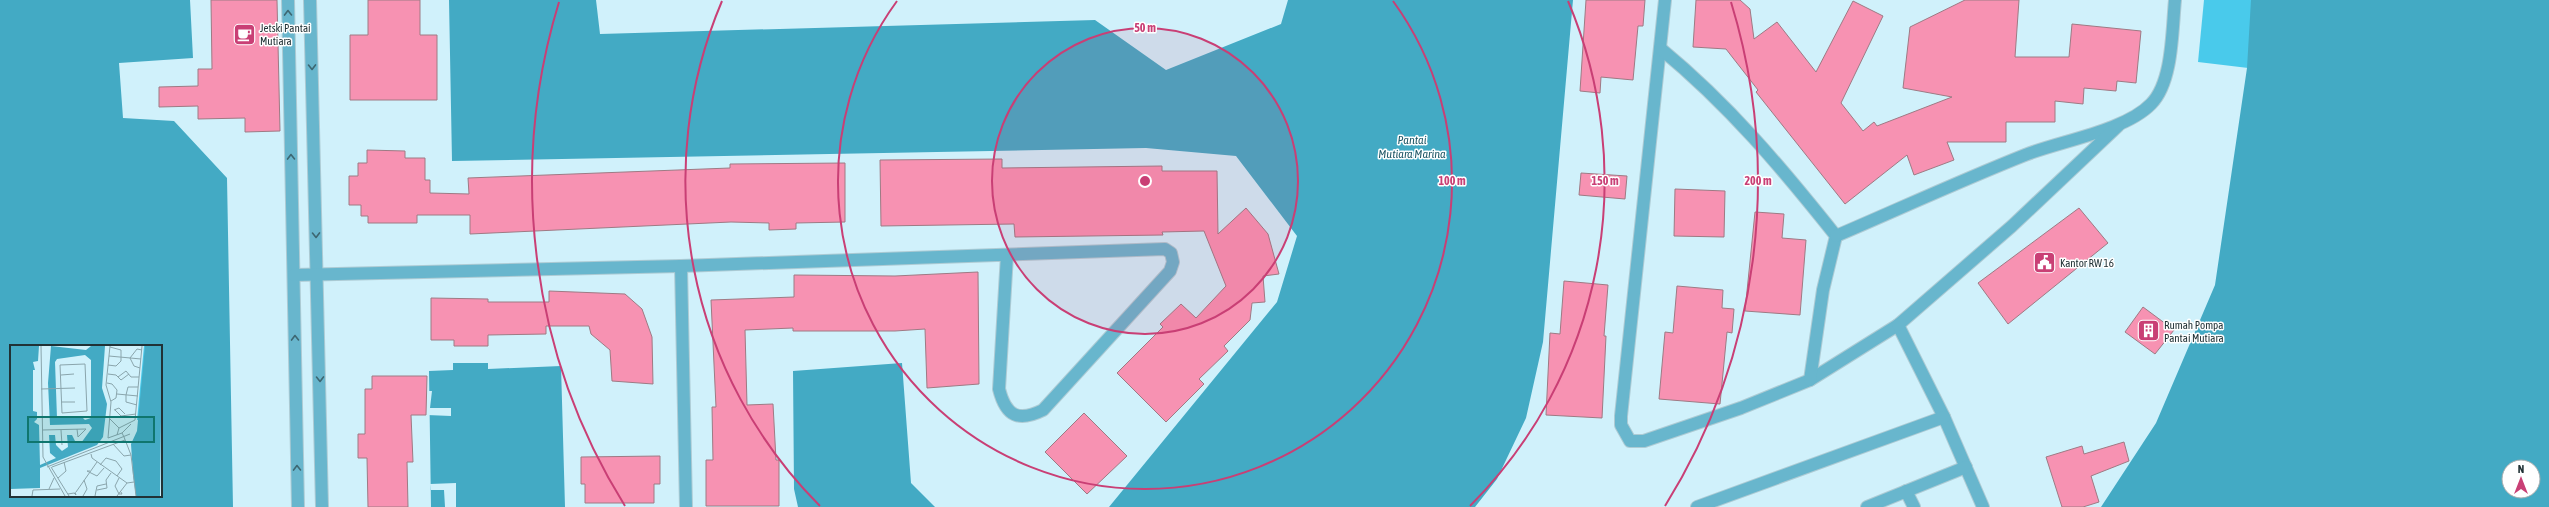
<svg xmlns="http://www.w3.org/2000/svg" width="2549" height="507" font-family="'Asap Condensed',sans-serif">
  <rect width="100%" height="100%" fill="#d0f1fb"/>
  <!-- green -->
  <polygon fill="#49caeb" points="2204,0 2369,0 2397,86 2198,62"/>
  <!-- water -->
  <g fill="#43aac4" fill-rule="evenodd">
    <path d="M 0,0 L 190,0 L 193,58 L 119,63 L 123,118 L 174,121 L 227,178 L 233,507 L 0,507 ZM 11,346 L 161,346 L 161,496 L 11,496 Z"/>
    <polygon points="449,0 596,0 600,34 1095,20 1166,70 1281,24 1288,0 1573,0 1543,342 1526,418 1497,479 1475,507 1109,507 1277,302 1297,236 1236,156 1146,148 452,161"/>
    <path d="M 2251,0 L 2549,0 L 2549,507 L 2101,507 L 2156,423 L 2215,285 L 2247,68 ZM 2509,467 L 2533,467 L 2533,491 L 2509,491 Z"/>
    <polygon points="453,363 488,363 488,369 561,366 565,507 431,507 429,371 453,370"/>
    <polygon points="902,363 911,483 935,507 798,507 794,489 793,371"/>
  </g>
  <!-- pier -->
  <g fill="#d0f1fb">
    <polygon points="427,391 432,391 430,408 451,408 451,416 427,415"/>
    <polygon points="456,483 456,507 445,507 444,490 431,490 430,484"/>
  </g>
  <!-- building -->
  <g fill="#f792b2" stroke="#9e7a84">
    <polygon points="211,0 277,0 280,131 245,132 245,118 198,119 198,106 159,107 159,87 198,86 198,69 212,69"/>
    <polygon points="368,0 420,0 420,35 437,35 437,100 350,100 350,35 368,35"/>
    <polygon points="1586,0 1645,0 1643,26 1638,26 1633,80 1601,77 1600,93 1580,91"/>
    <polygon points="1696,0 1740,0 1750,9 1754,39 1777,22 1816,72 1853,1 1883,16 1841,103 1863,131 1874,122 1877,126 1952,97 1903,88 1910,27 1965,0 2019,0 2015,57 2069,57 2072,24 2141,31 2136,83 2117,81 2116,91 2084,88 2083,104 2055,101 2055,122 2006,122 2006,142 1947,142 1954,160 1914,175 1907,155 1845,204 1756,92 1758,90 1726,49 1693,47"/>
    <polygon points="367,150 405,151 405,158 425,158 425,180 430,180 430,193 469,194 468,178 730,168 730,164 845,163 845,222 796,223 796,229 769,230 769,223 731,222 470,234 470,215 417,215 417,223 368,223 368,216 361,216 361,205 349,205 349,176 358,176 358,163 367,163"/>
    <polygon points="1002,159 1002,168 1162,166 1162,171 1217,171 1218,234 1246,208 1268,234 1279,274 1263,276 1265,302 1252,303 1250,320 1224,346 1228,351 1199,379 1204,384 1166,422 1117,373 1163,327 1160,324 1181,304 1196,318 1226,286 1204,231 1162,232 1163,235 1015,237 1014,224 881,226 880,160"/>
    <polygon points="1581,173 1627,176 1625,199 1579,195"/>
    <polygon points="1675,189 1725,191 1724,237 1674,236"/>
    <polygon points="2079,208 2108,243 2008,324 1978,283"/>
    <polygon points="1755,212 1784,214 1782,238 1806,240 1800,315 1745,311"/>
    <polygon points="978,272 979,384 927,388 925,329 895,331 793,331 793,328 745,330 747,405 773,404 776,460 779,460 779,506 706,506 706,460 713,460 712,407 716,407 711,300 794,297 794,275 895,276"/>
    <polygon points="1564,281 1608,285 1604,336 1606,336 1602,418 1546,415 1550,333 1560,334"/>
    <polygon points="1677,286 1723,290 1722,308 1734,309 1732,333 1727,332 1720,404 1659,399 1665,332 1673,333"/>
    <polygon points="549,291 625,294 642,309 652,337 653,384 612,381 610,350 591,334 589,326 546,326 546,334 488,335 488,346 454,346 454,340 431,340 431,298 488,299 488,302 549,302"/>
    <polygon points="2143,307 2174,330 2155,354 2125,332"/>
    <polygon points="372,376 427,376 426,415 411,415 413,462 407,462 408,507 368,507 367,458 358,458 358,434 365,434 365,389 372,389"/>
    <polygon points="1084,413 1127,456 1087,494 1045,452"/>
    <polygon points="2124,442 2129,461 2091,476 2099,502 2083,507 2062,507 2046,457 2082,446 2084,454"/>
    <polygon points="660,456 660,484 654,484 654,503 585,503 585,484 581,484 581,457"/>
  </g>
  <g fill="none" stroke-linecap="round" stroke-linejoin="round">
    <defs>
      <g id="minor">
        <polyline points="288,0 298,507"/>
        <polyline points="310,0 322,507"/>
        <polyline points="1665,0 1621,416 1621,425 1630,441 1644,441 1741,408 1810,380 1898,325 1944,417 1983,507"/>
        <path d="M 1661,49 C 1729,105 1781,167 1836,236 L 1823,290 L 1810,380"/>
        <path d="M 1836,236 C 1899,209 1962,180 2025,155 C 2060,141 2125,131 2151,104 C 2173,82 2172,30 2175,0"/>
        <polyline points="681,266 686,507"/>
        <path d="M 294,275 L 681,266 L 1165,249 L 1171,253 L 1173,262 L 1170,271 L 1043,410 C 1019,422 1006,417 999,389 L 1007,255"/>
        <polyline points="1898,325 2012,226 2118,126"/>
        <polyline points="1906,491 1914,507"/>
        <polyline points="1697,507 1944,417"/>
        <polyline points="1867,507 1966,467"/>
      </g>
    </defs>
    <!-- minor casing -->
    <use href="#minor" stroke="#adcbd4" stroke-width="14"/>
    <!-- minor -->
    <use href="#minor" stroke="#68b6cd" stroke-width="12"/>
  </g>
  <!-- one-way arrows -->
  <defs><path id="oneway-chevron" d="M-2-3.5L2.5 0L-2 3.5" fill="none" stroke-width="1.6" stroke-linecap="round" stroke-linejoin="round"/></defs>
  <g stroke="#3d6772">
    <use href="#oneway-chevron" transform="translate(288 13) rotate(-91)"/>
    <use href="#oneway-chevron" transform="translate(312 67) rotate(89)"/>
    <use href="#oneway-chevron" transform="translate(291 157) rotate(-91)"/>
    <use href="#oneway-chevron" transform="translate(316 235) rotate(89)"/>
    <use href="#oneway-chevron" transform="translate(295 338) rotate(-91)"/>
    <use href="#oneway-chevron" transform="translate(320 379) rotate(89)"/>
    <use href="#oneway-chevron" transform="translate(297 468) rotate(-91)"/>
  </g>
  <!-- distance rings -->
  <circle cx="1145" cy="181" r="153" fill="#c93f75" fill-opacity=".12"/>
  <g fill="none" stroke="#c93f75" stroke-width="2">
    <circle cx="1145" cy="181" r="153"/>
    <path d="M1393 1A307 307 0 1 1 897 1"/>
    <path d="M820 506A460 460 0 0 1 722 1M1568 1A460 460 0 0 1 1470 506"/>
    <path d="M625 506A613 613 0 0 1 559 2M1731 2A613 613 0 0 1 1665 506"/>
  </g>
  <!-- icons -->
  <defs>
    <symbol id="cafe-square" viewBox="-11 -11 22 22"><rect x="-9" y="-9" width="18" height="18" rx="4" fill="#c93f75" stroke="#fff"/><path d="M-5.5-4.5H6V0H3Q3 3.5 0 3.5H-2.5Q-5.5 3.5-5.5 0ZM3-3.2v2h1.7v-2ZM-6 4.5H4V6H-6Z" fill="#fff"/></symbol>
    <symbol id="civic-square" viewBox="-11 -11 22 22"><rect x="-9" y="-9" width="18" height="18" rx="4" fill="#c93f75" stroke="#fff"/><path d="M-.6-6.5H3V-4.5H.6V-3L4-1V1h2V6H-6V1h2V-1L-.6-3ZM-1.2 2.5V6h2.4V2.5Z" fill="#fff"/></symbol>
    <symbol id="building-square" viewBox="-11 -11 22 22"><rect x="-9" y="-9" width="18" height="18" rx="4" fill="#c93f75" stroke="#fff"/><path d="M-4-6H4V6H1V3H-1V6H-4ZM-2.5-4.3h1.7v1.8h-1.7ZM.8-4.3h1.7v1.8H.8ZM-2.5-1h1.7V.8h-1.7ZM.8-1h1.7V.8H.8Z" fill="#fff"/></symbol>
  </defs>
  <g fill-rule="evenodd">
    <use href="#cafe-square" x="232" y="22" width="25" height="25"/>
    <use href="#civic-square" x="2032" y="250" width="25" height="25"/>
    <use href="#building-square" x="2136" y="318" width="25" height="25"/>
  </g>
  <g text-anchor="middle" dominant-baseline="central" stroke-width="3" stroke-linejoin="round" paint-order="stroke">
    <!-- poi labels -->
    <g font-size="11" fill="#213236" stroke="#fff" text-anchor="start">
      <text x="260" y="28">Jetski Pantai<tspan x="260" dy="13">Mutiara</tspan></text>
      <text x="2060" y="263">Kantor RW 16</text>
      <text x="2164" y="325">Rumah Pompa<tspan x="2164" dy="13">Pantai Mutiara</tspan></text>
    </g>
    <!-- water labels -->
    <g font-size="12" font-style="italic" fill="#215968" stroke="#fff">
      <text x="1412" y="140">Pantai<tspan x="1412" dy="14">Mutiara Marina</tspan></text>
    </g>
  </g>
  <!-- overview -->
  <g transform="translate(10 345)">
    <rect width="152" height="152" fill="#d0f1fb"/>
    <path d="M 134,1 L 138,1 L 136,76 L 127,75 Z" fill="#49caeb"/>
    <path d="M 0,1 L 29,1 L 28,16 L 23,17 L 25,25 L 23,25 L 23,66 L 27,67 L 27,74 L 24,77 L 29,80 L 30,120 L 46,113 L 40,108 L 39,90 L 45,90 L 46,100 L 52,106 L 58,102 L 57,90 L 62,90 L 66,98 L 71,98 L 82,83 L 79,79 L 40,80 L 38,38 L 41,1 L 76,5 L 81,1 L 95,1 L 92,43 L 97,59 L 93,92 L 87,100 L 30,123 L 30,143 L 0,144 ZM 75,10 L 81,15 L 81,73 L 75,75 L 72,72 L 47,73 L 45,17 L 47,14 ZM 135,1 L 152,1 L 150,151 L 126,151 L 123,130 L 121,99 L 127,86 Z" fill="#43aac4" fill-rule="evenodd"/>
    <path fill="none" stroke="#8aa5ac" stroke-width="1" d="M 31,1 L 33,112 L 55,151M 100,1 L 96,40 L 101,57 L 98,93 L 112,88 L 114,92 L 121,110 L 126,151M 99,11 L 131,14M 75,19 L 77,66 L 52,68 L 50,20 ZM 98,20 L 106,21 L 111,16 L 111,5 L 100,2M 130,23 L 124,21 L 120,13 L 127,4 L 132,5M 98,29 L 106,30 L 111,35 L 119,29M 51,30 L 64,29M 108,32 L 116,26 L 121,32 L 129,32M 97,38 L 102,39 L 107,45 L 106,53 L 101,56M 31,44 L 65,43M 107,49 L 128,51M 51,57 L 65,57M 127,60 L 116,57 L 116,50 L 118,42 L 128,42M 104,65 L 109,63 L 115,69M 105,65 L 111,71 L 126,69M 100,74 L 109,83 L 107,90M 109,83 L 125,75 L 132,1M 67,84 L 68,92 L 76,84M 32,85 L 76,84M 51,85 L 52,100M 112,88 L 121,79M 103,99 L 114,111 L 121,110M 81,109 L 82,113 L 117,138 L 124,137M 90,120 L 96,113 L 106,116 L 112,124 L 107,131M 37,122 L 120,89M 41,122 L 59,151M 42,122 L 115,95M 80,126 L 77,126 L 87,131 L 94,123M 48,133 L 56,126 L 54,117M 109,133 L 105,141 L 109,149 L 112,149 L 111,147M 39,144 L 44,133M 87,145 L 97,143 L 96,135 L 101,128M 66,147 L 87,117M 58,149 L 64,148 L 66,150 L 65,147M 22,151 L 23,145 L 50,144M 73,151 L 77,144 L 74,135M 85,151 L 87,141 L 96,139M 107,151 L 117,138"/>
    <path fill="#0f766e" fill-opacity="0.15" stroke="#0f766e" stroke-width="2" d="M 18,72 L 144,72 L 144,97 L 18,97 Z"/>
    <rect width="152" height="152" fill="none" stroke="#213236" stroke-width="2"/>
  </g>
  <circle cx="1145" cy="181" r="6" fill="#c93f75" stroke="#fff" stroke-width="2"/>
  <g font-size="12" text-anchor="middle" font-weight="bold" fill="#c93f75" stroke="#fff" stroke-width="3" stroke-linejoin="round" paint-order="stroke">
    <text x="1145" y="32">50 m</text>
    <text x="1452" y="185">100 m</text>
    <text x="1605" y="185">150 m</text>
    <text x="1758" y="185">200 m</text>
  </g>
  <!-- north arrow -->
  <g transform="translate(2521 479)"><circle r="19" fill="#ffffff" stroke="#a6adaf"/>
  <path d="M0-3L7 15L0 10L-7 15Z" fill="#c93f75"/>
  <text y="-6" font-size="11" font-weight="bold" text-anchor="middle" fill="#213236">N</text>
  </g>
</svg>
